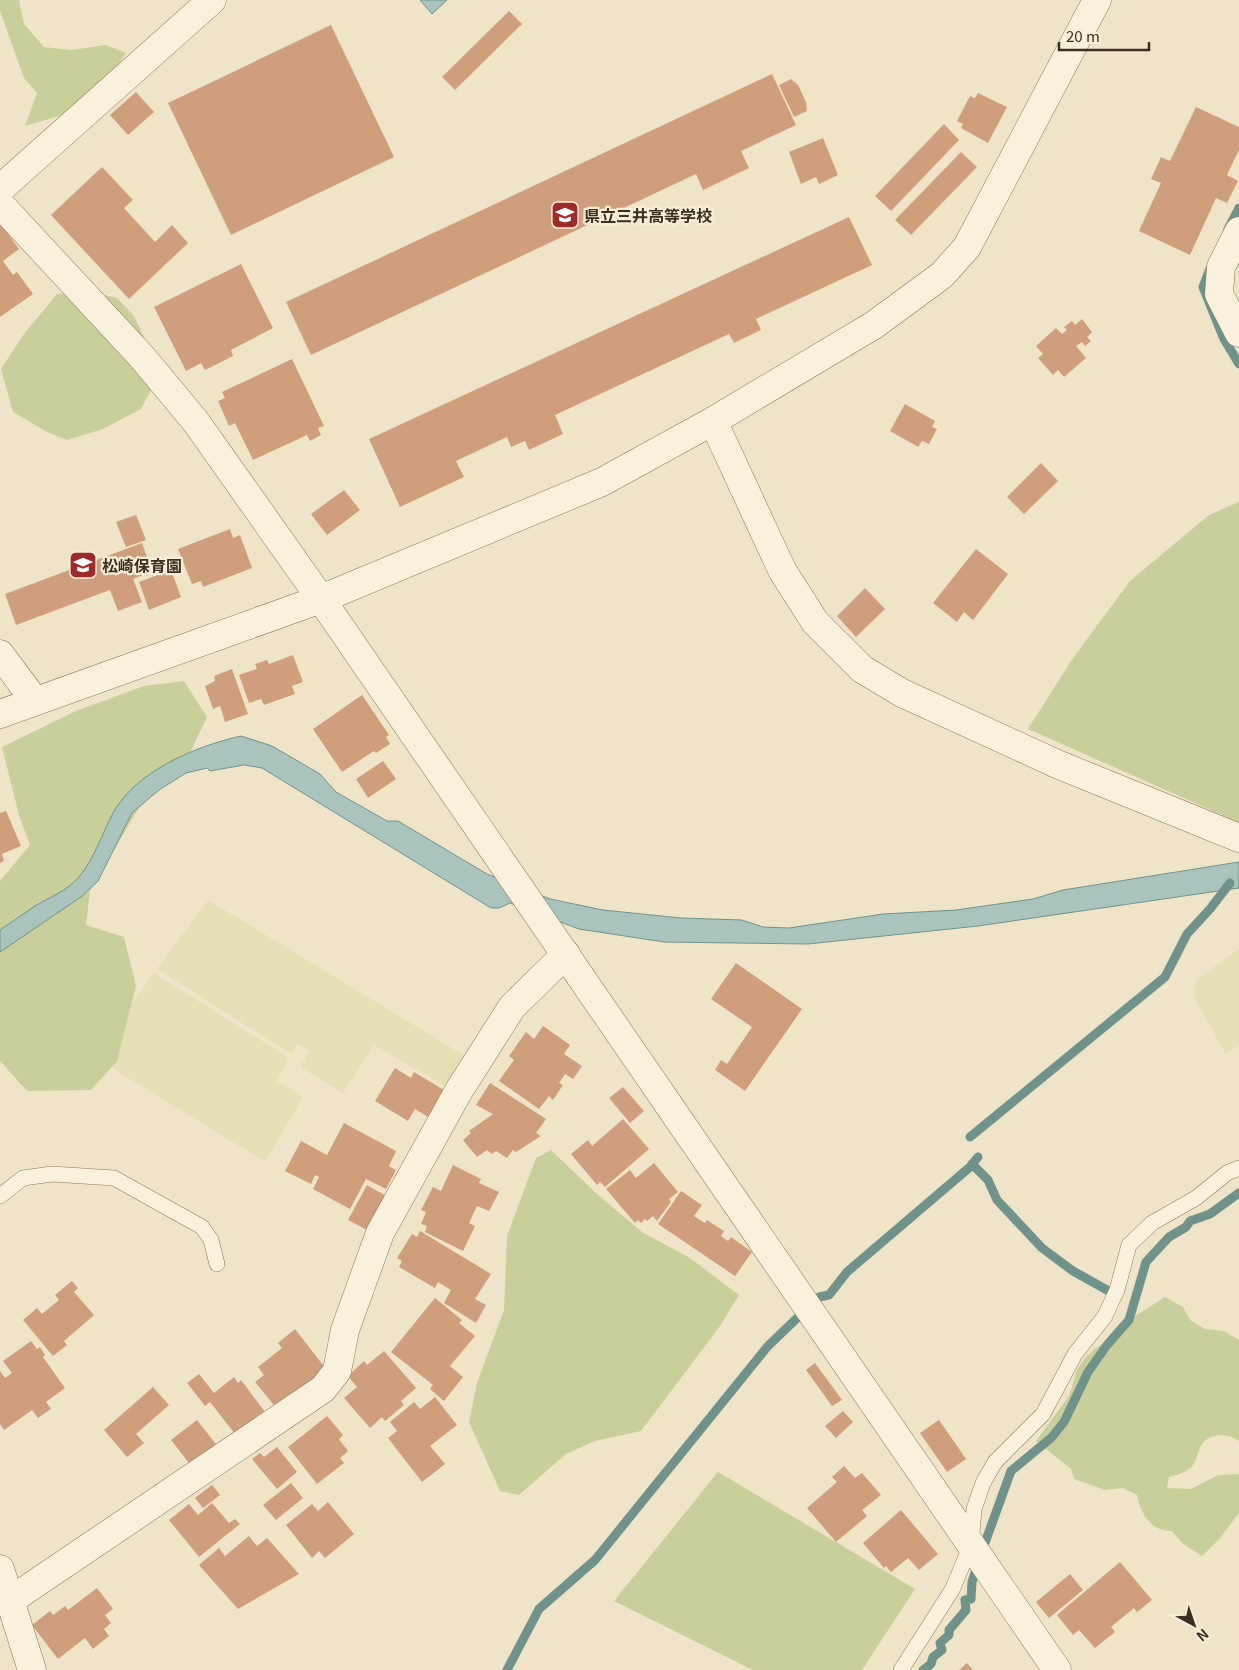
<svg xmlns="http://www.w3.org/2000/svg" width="1239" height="1670" font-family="Georgia,'Noto Sans JP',serif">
  <rect width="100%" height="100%" fill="#f0e4c8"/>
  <!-- farmland -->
  <g fill="#e6deb5">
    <polygon points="208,900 465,1056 447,1087 374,1045 343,1093 300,1067 309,1051 297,1044 291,1054 157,969"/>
    <polygon points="1239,949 1239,1046 1225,1053 1194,997 1195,981"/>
    <polygon points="154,973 289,1058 277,1081 303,1097 265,1162 94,1057"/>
  </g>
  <!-- green -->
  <g fill="#c9cf9b">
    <polygon points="0,0 19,0 24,24 44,47 71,50 106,45 126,53 101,89 66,114 25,126 37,93 24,78 0,11"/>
    <polygon points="91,292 117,298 134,316 152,354 153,386 141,409 103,429 67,440 47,432 13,412 1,369 24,334 57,294"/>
    <polygon points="1239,502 1239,821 1238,822 1028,729 1073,658 1130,581 1209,515"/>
    <polygon points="184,681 207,717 190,753 151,787 90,891 86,925 124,937 136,986 117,1061 91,1090 27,1091 0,1061 0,881 30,845 19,815 2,747 76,711 144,686"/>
    <polygon points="551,1150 597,1194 642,1232 690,1258 739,1295 720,1326 641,1431 595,1441 566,1454 519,1495 500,1491 469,1422 477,1383 504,1310 507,1236 536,1158"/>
    <path d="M 1165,1297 L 1183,1307 L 1190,1320 L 1205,1329 L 1224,1331 L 1239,1340 L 1239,1441 C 1229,1434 1212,1432 1203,1443 C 1198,1448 1198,1458 1193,1465 C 1188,1472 1177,1475 1169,1477 L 1167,1488 L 1191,1489 L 1218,1475 L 1239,1474 L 1239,1513 L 1220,1538 L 1202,1556 L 1183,1544 L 1172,1531 C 1150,1531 1141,1514 1137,1495 L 1123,1488 L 1105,1490 L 1074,1479 L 1071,1469 L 1036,1441 L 1069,1396 L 1077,1370 L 1084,1359 L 1097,1347 L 1120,1334 L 1135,1316 Z"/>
    <polygon points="718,1472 915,1589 862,1670 753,1670 614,1601"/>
  </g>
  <!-- water -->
  <g fill="#a9c4bc" stroke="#6f938a">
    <polygon points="420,0 447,0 432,14"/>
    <path d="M 241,736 L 272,746 L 320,774 L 336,792 L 387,821 L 398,821 L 487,874 L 550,899 L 603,910 L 681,918 L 742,920 L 763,927 L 789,928 L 883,914 L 956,910 L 1033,899 L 1063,890 L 1239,862 L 1239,888 L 978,926 L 808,944 L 664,942 L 579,929 L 510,903 L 499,908 L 491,908 L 262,768 L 244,765 L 210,771 L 207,768 L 186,773 L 159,790 L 132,813 L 98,881 L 81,897 L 0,952 L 0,930 C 12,922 23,914 35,906 C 50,897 67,891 79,877 C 94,859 102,834 113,813 C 136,771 196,746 241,736 Z"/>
  </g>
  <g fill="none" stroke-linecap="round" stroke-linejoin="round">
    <!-- stream -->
    <g stroke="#6f938a" stroke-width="9">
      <polyline points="1228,229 1239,208"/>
      <polyline points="1210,269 1203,287 1224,339 1239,364"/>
      <polyline points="970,1137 1165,977 1187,934 1210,909 1230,883"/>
      <polyline points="972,1164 988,1180 997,1200 1042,1248 1073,1271 1116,1295"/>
      <polyline points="982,1551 1011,1471 1051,1438 1064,1422 1088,1372 1107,1345 1129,1320 1146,1262 1169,1237 1186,1227 1190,1221 1210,1214 1239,1193"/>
      <polyline points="507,1670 539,1609 595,1560 768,1346 819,1297 829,1295 847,1272 970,1167 978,1157"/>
      <polyline points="923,1670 931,1664 933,1657 942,1650 940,1643 949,1635 949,1630 966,1610 965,1600 971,1599 972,1582 978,1564"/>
    </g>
  </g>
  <!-- building -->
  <g fill="#cf9f7d">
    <polygon points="509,11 522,24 455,90 442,77"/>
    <polygon points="331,25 394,157 231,235 168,103"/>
    <polygon points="772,74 796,125 741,151 749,168 703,190 696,174 311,355 286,302"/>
    <polygon points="791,79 798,85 806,102 807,111 794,117 779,85"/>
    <polygon points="136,92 154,112 128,135 110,115"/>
    <polygon points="978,93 1007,107 988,143 961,128 963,124 957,121 970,96 975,98"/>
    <polygon points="1196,107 1239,127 1239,150 1227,175 1238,181 1227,203 1216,198 1190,255 1139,231 1161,183 1151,179 1161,157 1170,161"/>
    <polygon points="944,124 959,140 891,211 875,196"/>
    <polygon points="823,138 838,175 819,184 816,177 801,184 789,152"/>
    <polygon points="961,152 977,167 911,235 895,220"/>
    <polygon points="102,167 133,200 124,208 155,242 172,225 188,243 129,299 51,215"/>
    <polygon points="849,217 872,265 756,319 761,330 734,343 729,334 555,415 563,434 529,450 525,441 511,447 507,437 456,461 464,477 400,507 369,439"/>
    <polygon points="0,223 19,249 3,261 13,275 17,272 33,294 0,317"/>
    <polygon points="241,264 273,328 231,350 233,356 205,370 201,363 186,371 154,307"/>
    <polygon points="1082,319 1092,332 1087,337 1091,341 1085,346 1082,342 1076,346 1086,358 1064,377 1058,370 1053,375 1038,358 1043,354 1036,346 1056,328 1062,334 1067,330 1064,327 1072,321 1075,325"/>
    <polygon points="292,359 324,426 318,428 321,435 310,441 307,435 253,460 235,423 229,426 218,401 225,398 222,392"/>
    <polygon points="905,404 935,421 932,427 937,429 929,444 922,441 918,447 890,431"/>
    <polygon points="1041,463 1058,481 1024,514 1007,497"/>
    <polygon points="344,490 360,510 327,535 311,514"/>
    <polygon points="136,515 146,540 126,547 116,522"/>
    <polygon points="230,529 233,538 240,535 252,568 203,587 201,581 192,584 178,549"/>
    <polygon points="142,543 148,560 138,563 143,575 133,579 142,602 118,611 110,590 16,625 5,594"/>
    <polygon points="976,549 1008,574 973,620 964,612 957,622 933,603"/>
    <polygon points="171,570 181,597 149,610 139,582"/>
    <polygon points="865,588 885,609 856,637 837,616"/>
    <polygon points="293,655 303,682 292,686 295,694 264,705 261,699 249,703 239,675 257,669 255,664 267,660 269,664"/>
    <polygon points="232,669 248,714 225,722 220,706 213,709 205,686 215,681 214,676"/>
    <polygon points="362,695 389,735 386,737 390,744 376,753 374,751 342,772 313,729"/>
    <polygon points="383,761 396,779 368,798 356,779"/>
    <polygon points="6,811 21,846 2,854 4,861 0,863 0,813"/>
    <polygon points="736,963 802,1009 745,1091 715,1070 721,1060 727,1064 752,1027 711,999"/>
    <polygon points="543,1026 570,1045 564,1054 582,1066 573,1079 565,1074 559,1083 563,1085 553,1100 549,1096 539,1109 499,1081 514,1060 509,1056 526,1032 534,1039"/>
    <polygon points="395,1068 411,1078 414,1072 449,1093 433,1120 415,1109 408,1121 375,1101"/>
    <polygon points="490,1083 546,1119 536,1133 541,1136 516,1152 513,1150 507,1158 496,1151 492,1154 487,1150 477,1157 463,1140 471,1133 469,1131 493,1114 476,1105"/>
    <polygon points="623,1087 644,1111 630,1123 609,1098"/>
    <polygon points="623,1119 649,1149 605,1187 600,1182 597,1185 571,1154 588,1140 592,1146"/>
    <polygon points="344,1123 396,1151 389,1166 396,1170 386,1189 366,1179 350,1209 313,1189 319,1177 315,1175 311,1184 285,1171 301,1141 327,1155"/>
    <polygon points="654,1163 678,1192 669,1199 671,1202 657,1221 653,1216 647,1221 645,1219 641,1223 638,1220 635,1223 606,1189 630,1170 636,1178"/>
    <polygon points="453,1165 481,1179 479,1183 499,1192 489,1211 477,1206 469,1223 475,1226 463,1251 425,1232 427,1226 421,1224 426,1212 421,1210 433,1187 441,1191"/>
    <polygon points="367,1185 388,1197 369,1231 348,1220"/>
    <polygon points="681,1191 702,1205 694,1216 705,1223 707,1220 724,1231 721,1236 728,1241 731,1237 752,1252 735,1276 658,1224"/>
    <polygon points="420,1231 491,1274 475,1299 486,1305 476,1323 444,1303 451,1290 438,1282 435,1288 399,1267 402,1261 397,1258 412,1234 417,1237"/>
    <polygon points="72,1281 78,1288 74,1292 94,1315 64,1341 67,1345 53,1356 23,1320 37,1308 42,1314 59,1300 55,1295"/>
    <polygon points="435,1298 462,1320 459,1323 475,1336 450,1366 463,1377 444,1401 430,1389 433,1385 391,1352"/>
    <polygon points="295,1329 326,1369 277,1409 255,1382 264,1375 258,1367 282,1348 278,1343"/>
    <polygon points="31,1341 37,1349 40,1347 45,1355 43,1357 65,1388 46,1402 51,1409 38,1418 32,1410 4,1430 0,1424 0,1371 5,1378 12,1373 3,1361"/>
    <polygon points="384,1351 416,1388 401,1401 404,1405 385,1421 382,1417 370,1428 344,1398 357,1387 348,1376 364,1361 367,1365"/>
    <polygon points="815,1363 842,1400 832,1406 806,1370"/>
    <polygon points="199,1374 214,1393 234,1377 238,1383 241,1380 265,1412 235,1434 210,1402 205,1406 187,1383"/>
    <polygon points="153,1387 169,1405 136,1434 144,1443 127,1457 104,1430"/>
    <polygon points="435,1397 457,1425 430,1446 445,1464 422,1482 388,1438 397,1431 390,1422 414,1402 420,1409"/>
    <polygon points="843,1411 853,1422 836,1438 825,1426"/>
    <polygon points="327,1416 343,1435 339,1439 348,1451 340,1458 344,1463 317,1484 288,1447"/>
    <polygon points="197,1420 219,1448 193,1468 171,1440"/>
    <polygon points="939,1420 966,1459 947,1472 920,1433"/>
    <polygon points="277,1447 297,1472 277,1489 252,1459 260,1453 264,1457"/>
    <polygon points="844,1466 855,1478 862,1473 881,1495 862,1510 867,1516 836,1542 807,1508 837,1482 832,1477"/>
    <polygon points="291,1483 303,1498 276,1520 263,1505"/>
    <polygon points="212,1485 220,1495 203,1508 195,1498"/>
    <polygon points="328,1502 354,1534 325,1558 319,1551 312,1558 286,1525 312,1504 318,1511"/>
    <polygon points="212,1503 229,1523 235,1519 240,1524 199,1557 169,1520 189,1504 198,1515"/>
    <polygon points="901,1510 938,1554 919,1570 908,1558 891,1572 886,1566 884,1568 863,1543"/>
    <polygon points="249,1536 257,1546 267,1538 299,1574 238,1609 199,1565 219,1548 225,1556"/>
    <polygon points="1120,1562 1152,1600 1137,1612 1134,1608 1111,1627 1115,1632 1095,1648 1079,1630 1073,1635 1057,1615"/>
    <polygon points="1070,1574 1083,1590 1049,1618 1036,1602"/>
    <polygon points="97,1588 113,1609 105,1615 111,1623 104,1629 109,1636 93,1649 85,1638 58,1659 32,1625 50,1611 53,1615 65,1606 68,1610"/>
    <polygon points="967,1663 973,1670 959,1670"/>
  </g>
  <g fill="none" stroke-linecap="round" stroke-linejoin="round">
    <defs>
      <g id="service">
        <polyline points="0,1196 23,1178 52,1174 114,1178 202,1227 211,1240 217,1264"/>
        <polyline points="901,1670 952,1590 971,1545 974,1509 983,1483 995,1462 1043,1414 1075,1354 1105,1316 1117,1290 1129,1245 1152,1223 1196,1198 1227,1173 1239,1168"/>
      </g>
      <g id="minor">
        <polyline points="0,189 212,0"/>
        <polyline points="0,204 142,357 196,422 321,599"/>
        <polyline points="1239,231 1221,267 1219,294 1239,333"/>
        <polyline points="713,421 782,570 815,622 862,669 902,693 1057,764 1239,838"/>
        <polyline points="0,654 35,701"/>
        <polyline points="0,714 321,599 602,482 713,421 874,325 942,275 967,247 1097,0"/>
        <polyline points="0,1569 32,1670"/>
        <polyline points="11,1600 323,1389 337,1371 345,1330 380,1233 458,1092 512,1007 566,954"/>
      </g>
      <polyline id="tertiary" points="321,599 1057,1670"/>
    </defs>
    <!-- service casing -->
    <use href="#service" stroke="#8d765c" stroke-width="16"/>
    <!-- minor casing -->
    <use href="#minor" stroke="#8d765c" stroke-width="29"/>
    <!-- tertiary casing -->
    <use href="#tertiary" stroke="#8d765c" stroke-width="29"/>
    <!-- service -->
    <use href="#service" stroke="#faf1dc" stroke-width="15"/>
    <!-- minor -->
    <use href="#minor" stroke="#faf1dc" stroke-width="28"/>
    <!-- tertiary -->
    <use href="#tertiary" stroke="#faf1dc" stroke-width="28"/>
  </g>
  <!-- icons -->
  <defs>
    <symbol id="school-square" viewBox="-11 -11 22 22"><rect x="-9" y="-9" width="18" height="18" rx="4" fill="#9e2a2b" stroke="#f7eed8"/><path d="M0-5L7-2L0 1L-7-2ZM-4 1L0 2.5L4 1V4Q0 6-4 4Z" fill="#fff"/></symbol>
  </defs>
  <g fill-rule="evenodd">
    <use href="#school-square" x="549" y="199" width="32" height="32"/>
    <use href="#school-square" x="67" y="549" width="32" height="32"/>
  </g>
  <g text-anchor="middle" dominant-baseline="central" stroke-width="4.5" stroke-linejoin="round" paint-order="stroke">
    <!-- poi labels -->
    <g font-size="16" font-weight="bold" fill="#3d2e20" stroke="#f7eed8" text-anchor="start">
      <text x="584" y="215">県立三井高等学校</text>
      <text x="102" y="565">松崎保育園</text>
    </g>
  </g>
  <!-- north arrow -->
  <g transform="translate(1194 1625) rotate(140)" stroke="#f7eed8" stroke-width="4" paint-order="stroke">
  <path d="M0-4L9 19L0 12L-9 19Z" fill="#3d2e20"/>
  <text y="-8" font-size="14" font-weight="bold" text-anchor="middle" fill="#3d2e20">N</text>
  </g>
  <!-- scale -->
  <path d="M1059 42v8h90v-8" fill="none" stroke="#3d2e20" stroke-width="2.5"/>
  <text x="1066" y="42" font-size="15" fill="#3d2e20" stroke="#f7eed8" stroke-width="4" paint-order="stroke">20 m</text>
</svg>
